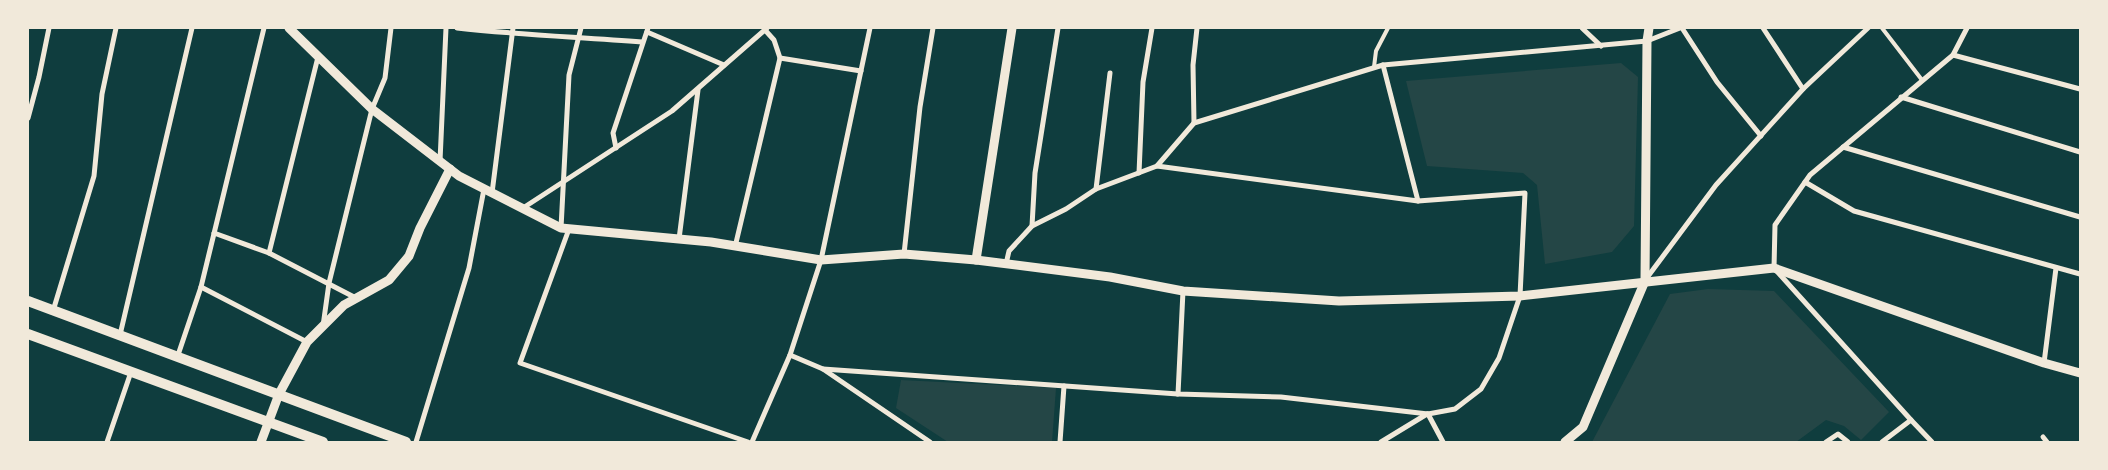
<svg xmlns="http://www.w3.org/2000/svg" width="2108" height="470" font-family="'Crimson Pro',serif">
  <rect width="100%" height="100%" fill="#0f3d3e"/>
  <!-- green -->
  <g fill="#244646">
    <polygon points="1621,63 1638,77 1634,226 1612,252 1545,264 1537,185 1523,173 1427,166 1406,81"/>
    <polygon points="1708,289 1774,291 1889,412 1861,440 1844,426 1826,420 1796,442 1592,442 1670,294"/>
    <polygon points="901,380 1056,388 1052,442 948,442 896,408"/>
  </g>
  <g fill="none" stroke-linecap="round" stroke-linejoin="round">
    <!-- service -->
    <g stroke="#f1e9da" stroke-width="4">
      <polyline points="1882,28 1922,80"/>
      <polyline points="1374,67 1376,51 1388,28"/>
    </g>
    <!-- minor -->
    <g stroke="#f1e9da" stroke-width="5">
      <path d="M 457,28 C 519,35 580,37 642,42"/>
      <polyline points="1582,28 1601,46"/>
      <polyline points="1682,28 1717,82 1761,136"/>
      <polyline points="1763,28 1803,89"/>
      <polyline points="765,30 774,40 780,58 861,71"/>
      <polyline points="647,32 724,65"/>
      <polyline points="1953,55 2080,89"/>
      <polyline points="1383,65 1418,201"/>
      <polyline points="1901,97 2080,152"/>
      <polyline points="28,118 39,77 49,28"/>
      <polyline points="1194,123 1193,65 1197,28"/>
      <polyline points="1843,147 2080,217"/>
      <polyline points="616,148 613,133 648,28"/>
      <polyline points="440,161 446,28"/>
      <polyline points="1139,173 1143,82 1152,28"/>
      <polyline points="1805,182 1854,211 2080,274"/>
      <polyline points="1096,189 1110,73"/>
      <polyline points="492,193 513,28"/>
      <polyline points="523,208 672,111 767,28"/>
      <polyline points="1032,226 1035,173 1058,28"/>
      <polyline points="561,228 569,75 581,28"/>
      <polyline points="569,229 520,363 748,442"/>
      <polyline points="214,233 269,253 356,298"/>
      <polyline points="679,239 698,90"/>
      <polyline points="735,247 780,58"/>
      <polyline points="269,253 318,57"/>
      <polyline points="904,254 920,107 933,28"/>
      <polyline points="1006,264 1009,251 1032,226 1066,209 1096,189 1157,166 1194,123 1383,65 1647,41 1680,28"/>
      <polyline points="1646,279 1716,185 1803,89 1868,28"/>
      <polyline points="201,287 307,342"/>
      <polyline points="53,311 94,176 102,94 116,28"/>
      <polyline points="323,326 329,283 372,109 385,78 391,28"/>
      <polyline points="120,335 192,28"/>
      <polyline points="790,355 823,369 930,442"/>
      <polyline points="177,358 201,287 264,28"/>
      <polyline points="2044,363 2056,268"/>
      <polyline points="823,369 1178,394 1281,397 1428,414 1455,409 1481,389 1499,358 1520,296 1525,193 1418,201 1157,166"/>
      <polyline points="1178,394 1183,291"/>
      <polyline points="1428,414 1443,442"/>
      <polyline points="1911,420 1932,442"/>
      <polyline points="2043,437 2047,442"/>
      <polyline points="107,442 131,372"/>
      <polyline points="416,442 469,268 484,189"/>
      <polyline points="752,442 790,355 821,260 870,28"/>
      <polyline points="1060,442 1064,386"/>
      <polyline points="1381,442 1427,414"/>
      <polyline points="1826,442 1838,434 1848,442"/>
      <polyline points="1882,442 1911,420 1774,268 1775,225 1810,175 1953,55 1967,28"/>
    </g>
    <!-- tertiary -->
    <g stroke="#f1e9da" stroke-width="9">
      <polyline points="289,28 372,109 459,176 561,228 711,242 821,260 904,254 976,260 1110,277 1183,291 1339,301 1520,296 1774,268 2044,363 2080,373"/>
      <polyline points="976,260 1012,28"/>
      <polyline points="261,442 279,394 307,342 344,305 389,280 409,256 420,228 450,169"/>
      <polyline points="1565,442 1583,427 1645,281 1647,41 1649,28"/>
    </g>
    <!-- secondary -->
    <g stroke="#f1e9da" stroke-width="10">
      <polyline points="28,301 406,442"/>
      <polyline points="28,334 323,442"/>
    </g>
  </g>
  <!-- border -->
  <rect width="2108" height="470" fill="none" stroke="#f1e9da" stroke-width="58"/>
</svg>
